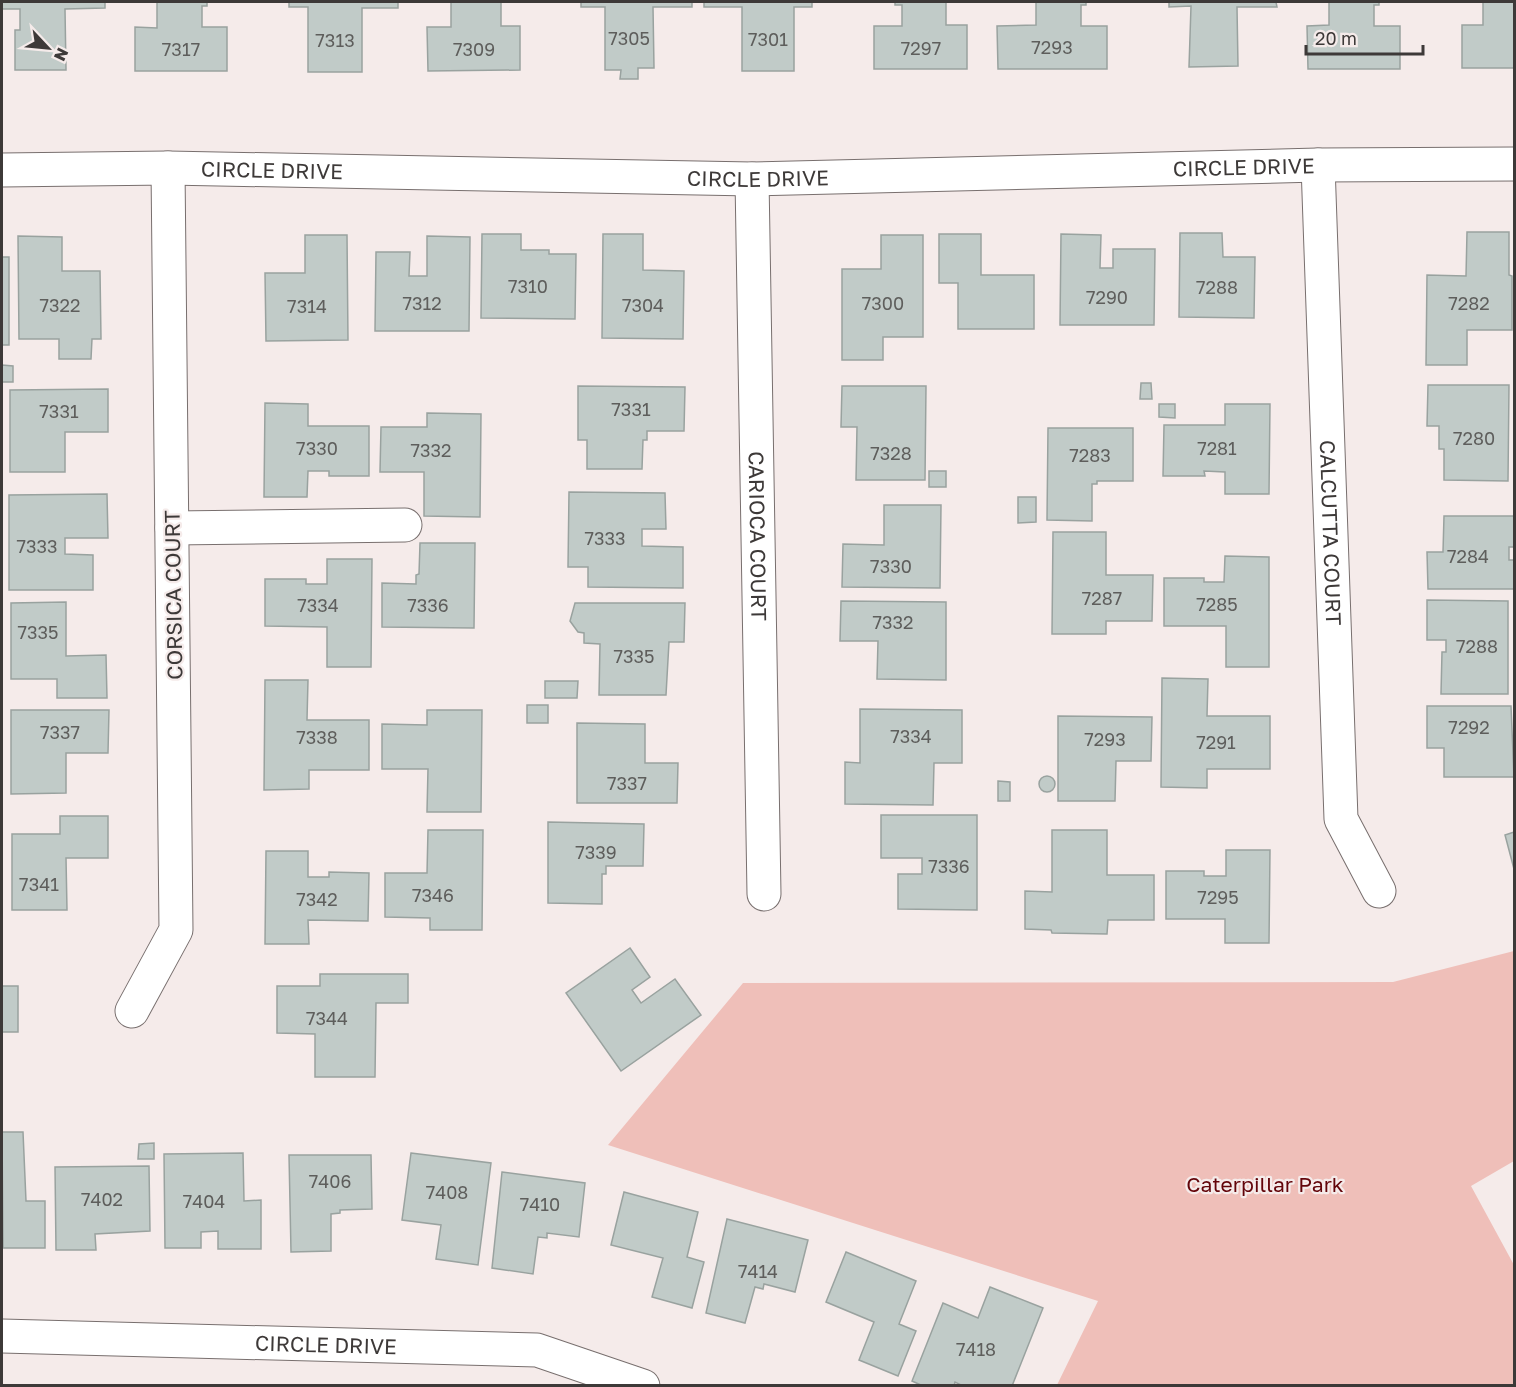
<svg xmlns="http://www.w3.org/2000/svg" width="1516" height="1387" font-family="'Golos Text',sans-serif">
  <rect width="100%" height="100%" fill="#f5ebea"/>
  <!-- green -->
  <polygon fill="#efbfb9" points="1514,951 1514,1161 1471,1186 1514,1265 1514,1385 1057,1385 1098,1301 608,1145 743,983 1393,982"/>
  <!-- building -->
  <g fill="#c1cbc8" stroke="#99a29f" stroke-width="1.5">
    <polygon points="2,2 105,2 105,8 65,9 66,70 15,70 15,30 20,30 20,9 2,9"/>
    <polygon points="157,2 207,2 207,6 202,6 202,27 227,27 227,71 135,71 135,27 157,28"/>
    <polygon points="289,2 398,2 398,8 362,8 362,72 308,72 308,7 289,7"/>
    <polygon points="451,2 501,2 501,26 520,26 520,70 428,71 427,27 451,27"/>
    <polygon points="581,2 692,2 692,7 653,7 654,68 638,68 638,79 620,79 621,70 605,70 605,7 581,7"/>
    <polygon points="704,2 812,2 812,7 794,7 794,71 742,71 742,7 704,7"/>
    <polygon points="895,2 946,2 946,25 967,25 967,69 874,69 874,26 902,26 902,5 895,5"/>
    <polygon points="1036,2 1086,2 1086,5 1081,5 1081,26 1107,26 1107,69 998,69 997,26 1036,25"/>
    <polygon points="1169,2 1276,2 1277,7 1237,7 1238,66 1189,67 1191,6 1169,7"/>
    <polygon points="1329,2 1379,2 1379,5 1374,5 1374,26 1400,26 1400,69 1308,69 1307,26 1329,25"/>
    <polygon points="1483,2 1514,2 1514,68 1462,68 1462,25 1483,25"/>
    <polygon points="1467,232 1509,232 1509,275 1512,276 1512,330 1467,330 1467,365 1426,365 1427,275 1466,276"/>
    <polygon points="1180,233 1222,233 1223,257 1255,257 1254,318 1179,317"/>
    <polygon points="482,234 521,234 521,250 549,250 549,254 576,254 575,319 481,318"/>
    <polygon points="603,234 643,234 643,270 684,271 683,339 602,338"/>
    <polygon points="939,234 981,234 981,275 1034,275 1034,329 958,329 958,283 939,283"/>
    <polygon points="1061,234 1101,235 1100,268 1113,268 1113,249 1155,249 1154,325 1060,325"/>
    <polygon points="305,235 347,235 348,340 266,341 265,273 305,273"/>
    <polygon points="881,235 923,235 923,337 883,337 883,360 842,360 842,269 881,269"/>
    <polygon points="18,236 62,237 62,271 100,271 101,339 92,339 91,359 59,359 59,339 19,339"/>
    <polygon points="427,236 470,237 469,331 375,331 376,252 410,252 409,276 427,276"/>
    <rect x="2" y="257" width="7" height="88"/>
    <polygon points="2,365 13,366 13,382 2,382"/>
    <polygon points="1141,383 1151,383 1152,399 1140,399"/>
    <polygon points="1428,385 1509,385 1508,481 1444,480 1444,449 1439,449 1439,426 1427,426"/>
    <polygon points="578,386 685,387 684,431 647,431 647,440 643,440 642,469 587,469 587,440 578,440"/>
    <polygon points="842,386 926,386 925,480 856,480 857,427 841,427"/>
    <polygon points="108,389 108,432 65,432 65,472 10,472 10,390"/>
    <polygon points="265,403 308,404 308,426 369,426 369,476 329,476 329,471 308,471 307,497 264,497"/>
    <polygon points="1159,404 1175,404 1175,418 1159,417"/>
    <polygon points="1225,404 1270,404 1269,494 1225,494 1225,472 1204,471 1205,476 1163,476 1164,425 1225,425"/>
    <polygon points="427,413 481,414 480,517 424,516 424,472 380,472 381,427 427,427"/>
    <polygon points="1048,428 1133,428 1133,481 1097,481 1097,484 1092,484 1092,521 1047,520"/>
    <rect x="929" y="471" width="17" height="16"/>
    <polygon points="569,492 665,493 666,529 642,529 642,546 683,547 683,588 588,587 588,567 568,567"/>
    <polygon points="107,494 108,538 65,538 65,554 93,555 93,590 9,590 9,495"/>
    <polygon points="1018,497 1036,497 1036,522 1018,523"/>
    <polygon points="884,505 941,505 940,588 842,587 843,544 884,545"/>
    <polygon points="1444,516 1514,516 1514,547 1509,547 1509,560 1514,560 1514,589 1428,589 1427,552 1443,552"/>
    <polygon points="1053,532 1106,532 1106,575 1153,575 1152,621 1106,621 1106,634 1052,634"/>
    <polygon points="420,543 475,543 474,628 382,627 382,583 416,584 416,575 419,574"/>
    <polygon points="1225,556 1269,557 1269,667 1226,667 1226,626 1164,626 1164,578 1204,578 1204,582 1224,582"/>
    <polygon points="327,559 372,559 371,667 327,667 327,627 265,626 265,579 306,579 306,584 327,584"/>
    <polygon points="1427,600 1508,601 1508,694 1441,694 1442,652 1446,652 1446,640 1427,640"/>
    <polygon points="841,601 946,602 946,680 877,679 878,641 840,641"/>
    <polygon points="66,602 66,656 106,655 107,698 57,698 57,679 11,679 11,603"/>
    <polygon points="575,603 685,603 684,642 669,642 666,695 599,695 600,644 584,643 584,633 578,632 570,621"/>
    <polygon points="1162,678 1208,679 1207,716 1270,716 1270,769 1207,769 1207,788 1161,787"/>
    <polygon points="265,680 308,680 307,720 369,720 369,770 309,770 309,789 264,790"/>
    <polygon points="545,681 578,681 577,698 545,698"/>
    <rect x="527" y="705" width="21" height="18"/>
    <polygon points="1427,706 1511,706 1514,777 1444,777 1444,748 1427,748"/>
    <polygon points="860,709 962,710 962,763 934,763 933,805 845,804 845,762 860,763"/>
    <polygon points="11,710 109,710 108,753 66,753 66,793 11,794"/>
    <polygon points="427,710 482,710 481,812 427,812 428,769 382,769 382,724 427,725"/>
    <polygon points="1058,716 1152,717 1151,761 1116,761 1115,801 1058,801"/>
    <polygon points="577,723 645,724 645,763 678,763 677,803 577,803"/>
    <circle cx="1047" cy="784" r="8"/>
    <polygon points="998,781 1010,782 1010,801 998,801"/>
    <polygon points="881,815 977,815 977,910 898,909 898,874 922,874 922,858 881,858"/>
    <polygon points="60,816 108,816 108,858 66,858 67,910 12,910 12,834 60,834"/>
    <polygon points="548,822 644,824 643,866 606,866 606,874 602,874 602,904 548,903"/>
    <polygon points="428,830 483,830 482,930 430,930 430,918 385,917 385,873 427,873"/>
    <polygon points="1052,830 1107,830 1107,875 1154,875 1154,920 1108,920 1107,934 1052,933 1051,930 1025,929 1025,891 1052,892"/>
    <polygon points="1514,832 1514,869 1505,835"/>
    <polygon points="1226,850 1270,850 1269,943 1225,943 1225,919 1166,919 1166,871 1204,871 1204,876 1226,876"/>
    <polygon points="266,851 308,851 308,877 329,877 329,872 369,873 368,921 308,920 309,944 265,944"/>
    <polygon points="630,948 650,977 632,990 641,1003 675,979 701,1015 621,1071 566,993"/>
    <polygon points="320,974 408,974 408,1003 376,1003 375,1077 315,1077 315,1034 277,1033 277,986 320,986"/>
    <rect x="2" y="986" width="16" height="46"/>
    <polygon points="2,1132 23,1132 26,1201 45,1201 45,1248 3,1248"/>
    <polygon points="154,1143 154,1159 138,1159 139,1144"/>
    <polygon points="243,1153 244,1201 261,1200 261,1249 218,1249 218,1231 201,1232 201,1248 165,1248 164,1154"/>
    <polygon points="411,1153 491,1163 478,1265 436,1259 441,1225 402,1220"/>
    <polygon points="289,1155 371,1155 372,1209 340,1210 340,1213 331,1214 331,1251 291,1252"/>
    <polygon points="149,1166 150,1231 95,1234 96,1250 56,1250 55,1167"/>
    <polygon points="502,1172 585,1183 579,1237 547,1233 547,1238 538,1237 533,1274 492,1268"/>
    <polygon points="624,1192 698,1212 687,1257 704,1262 692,1308 652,1297 663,1258 611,1245"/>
    <polygon points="727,1219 808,1240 795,1292 764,1284 763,1289 755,1287 745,1323 706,1313"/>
    <polygon points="846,1252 916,1281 899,1324 916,1331 898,1376 859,1360 874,1322 826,1302"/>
    <polygon points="990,1287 1043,1308 1012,1386 963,1386 955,1382 954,1386 923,1386 912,1381 943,1303 978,1318"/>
  </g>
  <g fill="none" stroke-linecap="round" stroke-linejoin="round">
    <defs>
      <g id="minor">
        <path id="s1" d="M 1318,165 L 1341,819 L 1379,891"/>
        <path id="s2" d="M 2,170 L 168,168 L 752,179 L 1318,165 L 1514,164"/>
        <path id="s3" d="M 752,179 L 764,894"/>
        <polyline points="172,528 405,525"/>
        <polyline points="132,1011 176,930 168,168"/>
        <path id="s4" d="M 2,1336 L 537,1350 L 643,1386"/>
      </g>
    </defs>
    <!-- minor casing -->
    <use href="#minor" stroke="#786f6e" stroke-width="35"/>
    <!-- minor -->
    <use href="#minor" stroke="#fff" stroke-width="33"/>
  </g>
  <g text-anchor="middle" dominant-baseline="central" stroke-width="4.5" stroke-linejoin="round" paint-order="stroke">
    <!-- number labels -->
    <g font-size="18" fill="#5e5e5c">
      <text x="629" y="38">7305</text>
      <text x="768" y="39">7301</text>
      <text x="335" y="40">7313</text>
      <text x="1052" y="47">7293</text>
      <text x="921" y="48">7297</text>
      <text x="181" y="49">7317</text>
      <text x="474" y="49">7309</text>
      <text x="528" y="286">7310</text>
      <text x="1217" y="287">7288</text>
      <text x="1107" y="297">7290</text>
      <text x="422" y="303">7312</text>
      <text x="883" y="303">7300</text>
      <text x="1469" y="303">7282</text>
      <text x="60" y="305">7322</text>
      <text x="643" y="305">7304</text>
      <text x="307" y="306">7314</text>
      <text x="631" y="409">7331</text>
      <text x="59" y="411">7331</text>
      <text x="1474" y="438">7280</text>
      <text x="317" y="448">7330</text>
      <text x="1217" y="448">7281</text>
      <text x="431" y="450">7332</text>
      <text x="891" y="453">7328</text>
      <text x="1090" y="455">7283</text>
      <text x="605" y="538">7333</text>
      <text x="37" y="546">7333</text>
      <text x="1468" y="556">7284</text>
      <text x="891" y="566">7330</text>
      <text x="1102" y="598">7287</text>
      <text x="1217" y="604">7285</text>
      <text x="318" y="605">7334</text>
      <text x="428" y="605">7336</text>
      <text x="893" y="622">7332</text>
      <text x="38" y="632">7335</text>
      <text x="1477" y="646">7288</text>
      <text x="634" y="656">7335</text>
      <text x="1469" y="727">7292</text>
      <text x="60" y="732">7337</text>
      <text x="911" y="736">7334</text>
      <text x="317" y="737">7338</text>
      <text x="1105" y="739">7293</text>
      <text x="1216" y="742">7291</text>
      <text x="627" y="783">7337</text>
      <text x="596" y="852">7339</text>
      <text x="949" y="866">7336</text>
      <text x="39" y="884">7341</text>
      <text x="433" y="895">7346</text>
      <text x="1218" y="897">7295</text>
      <text x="317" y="899">7342</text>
      <text x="327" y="1018">7344</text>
      <text x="330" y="1181">7406</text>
      <text x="447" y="1192">7408</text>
      <text x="102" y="1199">7402</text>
      <text x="204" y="1201">7404</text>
      <text x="540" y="1204">7410</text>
      <text x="758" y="1271">7414</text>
      <text x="976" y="1349">7418</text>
    </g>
    <!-- street labels -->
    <g font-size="21" fill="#3d3938" stroke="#f5ebea">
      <text stroke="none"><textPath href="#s2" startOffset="1242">CIRCLE DRIVE</textPath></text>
      <text stroke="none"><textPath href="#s2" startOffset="270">CIRCLE DRIVE</textPath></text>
      <text stroke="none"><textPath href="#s2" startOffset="756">CIRCLE DRIVE</textPath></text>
      <text stroke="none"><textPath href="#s1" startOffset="368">CALCUTTA COURT</textPath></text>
      <text stroke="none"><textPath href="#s3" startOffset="357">CARIOCA COURT</textPath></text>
      <text transform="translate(173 595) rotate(-91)">CORSICA COURT</text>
      <text stroke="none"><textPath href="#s4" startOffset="324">CIRCLE DRIVE</textPath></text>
    </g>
    <!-- park labels -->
    <g font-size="21" fill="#63050a" stroke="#f5ebea">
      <text x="1265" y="1184">Caterpillar Park</text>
    </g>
  </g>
  <!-- border -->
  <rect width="1516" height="1387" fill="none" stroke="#3d3938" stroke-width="6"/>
  <!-- north arrow -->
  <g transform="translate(48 48) rotate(116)" stroke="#f5ebea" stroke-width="4.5" paint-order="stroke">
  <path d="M0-4.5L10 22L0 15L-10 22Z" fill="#3d3938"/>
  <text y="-9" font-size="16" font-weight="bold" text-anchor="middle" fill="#3d3938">N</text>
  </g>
  <!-- scale -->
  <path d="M1306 45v9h117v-9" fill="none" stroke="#3d3938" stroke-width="3"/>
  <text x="1315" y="45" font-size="18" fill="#3d3938" stroke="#f5ebea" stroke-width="4.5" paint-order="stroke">20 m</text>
</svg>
